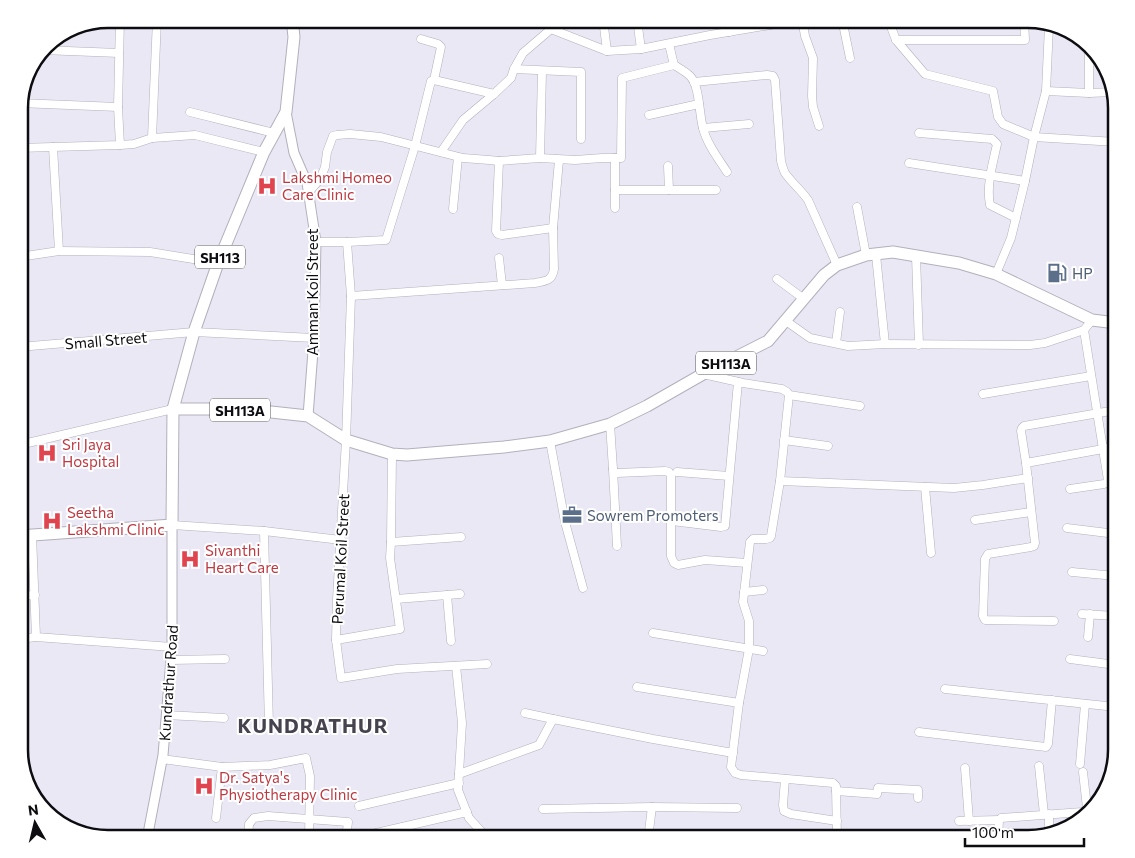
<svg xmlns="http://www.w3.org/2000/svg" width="1135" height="858" font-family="Commissioner,sans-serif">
  <rect width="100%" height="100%" fill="#ebe8f5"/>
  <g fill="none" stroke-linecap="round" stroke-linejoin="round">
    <defs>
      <g id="minor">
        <polyline points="120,19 118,107 120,145"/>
        <polyline points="603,19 607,51"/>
        <polyline points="637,19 641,49"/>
        <polyline points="802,19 805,36 813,58 812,96 813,107 819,126"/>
        <polyline points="842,19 850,58"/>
        <polyline points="888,19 896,40 925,74 993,91 998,117 1003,124 1034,137 1116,142"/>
        <polyline points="551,29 607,51 641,49 710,35 806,19"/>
        <polyline points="729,32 729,19"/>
        <polyline points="421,39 438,44 441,47 434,80"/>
        <polyline points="896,40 1025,40 1024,19"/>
        <path d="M 669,44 L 674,65 C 679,68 686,72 690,76 C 700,86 699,115 703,128 C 707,144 718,158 727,172"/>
        <polyline points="1089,46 1089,93"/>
        <polyline points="42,50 119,53"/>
        <polyline points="514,69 581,72 581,139"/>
        <path d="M 694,82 L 767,75 L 773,76 L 775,80 L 781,161 C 782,165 783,169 785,173 C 792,183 801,190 808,200 L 837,265"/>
        <polyline points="1046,91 1089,93 1113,92"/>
        <polyline points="19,103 118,107"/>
        <polyline points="190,112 274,133"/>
        <polyline points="649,115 699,104"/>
        <polyline points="703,128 749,124"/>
        <path d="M 919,133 L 992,139 L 997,144 C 993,163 986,185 990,205 L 1016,218"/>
        <polyline points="152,138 157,19"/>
        <polyline points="53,147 59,251"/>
        <polyline points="19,148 120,145 134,144 152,138 195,135 264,152"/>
        <polyline points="441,152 463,120 494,94 511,78 514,69 523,53 551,29 553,19"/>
        <polyline points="540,158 542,71"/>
        <polyline points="499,161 496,231 498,234 502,235 553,228"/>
        <polyline points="909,163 1025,181"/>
        <polyline points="668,166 669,190"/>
        <polyline points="615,190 716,190"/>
        <polyline points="309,192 320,179 325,167 327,152 333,136 337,135 350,134 381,137 463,158 489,160 499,161 540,158 575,160 602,158 621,158 622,78 674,65"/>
        <polyline points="857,207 866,255"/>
        <polyline points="615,208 615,158"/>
        <polyline points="453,209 458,157"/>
        <polyline points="316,242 347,242 386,240 415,146 431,81 434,80 494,94"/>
        <polyline points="347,242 351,296 346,440 337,600 336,640 341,678 397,669 487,664"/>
        <polyline points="876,255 885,344"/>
        <polyline points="916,256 919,345"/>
        <polyline points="19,257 59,251 150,252 218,263"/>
        <polyline points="499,258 502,285"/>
        <polyline points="996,274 1011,238 1025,181 1034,137 1046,91 1049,26"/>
        <polyline points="777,279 804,299"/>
        <path d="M 351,296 L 535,283 C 546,281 552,281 554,269 L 553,228 L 559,160"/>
        <polyline points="786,321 810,338 848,346 885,344 1030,345 1045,343 1084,330 1092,320"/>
        <polyline points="1084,330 1103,449 1116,446"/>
        <polyline points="836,343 840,312"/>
        <polyline points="19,347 194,332 314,338"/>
        <polyline points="703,374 743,383 782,389 787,392 789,395 780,481 771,536 770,538 766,539 753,539 750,542 743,602 749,621 749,649 739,703 731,767 735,773 741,775 833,783 836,786 837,839"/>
        <polyline points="983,394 1091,376"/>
        <polyline points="789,395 860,406"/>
        <polyline points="610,424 613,469 614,472 617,473 665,471 669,472 671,476 671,556 674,563 678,565 705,560 747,563"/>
        <polyline points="784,440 828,446"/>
        <polyline points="550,441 565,522 583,588"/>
        <polyline points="19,445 173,409"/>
        <polyline points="1026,463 1103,449 1108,480 1106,483 1104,484 1070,489"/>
        <polyline points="613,469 617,546"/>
        <polyline points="677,472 729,476"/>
        <polyline points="780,481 954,488 983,485 1028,478"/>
        <polyline points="925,487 931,553"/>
        <polyline points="975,520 1031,512"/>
        <polyline points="672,521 721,527 725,526 738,382"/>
        <polyline points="172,525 264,531 341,540"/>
        <polyline points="1067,528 1116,534"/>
        <polyline points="264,531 269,726"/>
        <polyline points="32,535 36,637"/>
        <polyline points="391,542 461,537"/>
        <polyline points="1072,572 1116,576"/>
        <polyline points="744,592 763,590"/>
        <polyline points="447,595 451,641"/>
        <polyline points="19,596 35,595"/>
        <polyline points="396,599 460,594"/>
        <polyline points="1082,614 1116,616"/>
        <polyline points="1054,621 985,620 983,616 985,559 988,554 1031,547 1034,546 1035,543 1026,463 1021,431 1022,428 1024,426 1116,410"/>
        <polyline points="653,633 763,651"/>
        <polyline points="1088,637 1090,614"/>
        <polyline points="19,639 36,637 172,647"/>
        <polyline points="336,640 400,629 390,558 391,542 392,454"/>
        <polyline points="1070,659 1116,665"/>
        <polyline points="171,660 225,659"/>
        <polyline points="456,666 462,723 458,790 469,818 488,839"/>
        <polyline points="637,687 739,703"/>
        <polyline points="945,689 1116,707"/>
        <polyline points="525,713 553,719"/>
        <polyline points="166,715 224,718"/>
        <polyline points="919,732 1046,747 1048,744 1052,700"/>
        <polyline points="162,759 222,767 270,765 306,758 310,776 309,839"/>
        <polyline points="1080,764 1085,704"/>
        <polyline points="1039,766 1044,814"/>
        <polyline points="965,768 969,821"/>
        <polyline points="459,774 539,745 553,719 653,739 733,753"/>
        <polyline points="785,779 783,805 784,811 791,814 837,821"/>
        <polyline points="836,791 877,794 878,788 918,790 918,798"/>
        <polyline points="359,806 459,783"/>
        <polyline points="652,807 737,808"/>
        <polyline points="543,809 652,807 648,839"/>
        <polyline points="216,818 222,767"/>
        <polyline points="959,821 999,820"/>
        <polyline points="403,827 404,839"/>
        <polyline points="372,834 467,812"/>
        <polyline points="1049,834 1049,814"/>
        <polyline points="248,839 249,824 254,818 268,816 348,822 346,839"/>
        <polyline points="998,839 999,820 1001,818 1082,812 1087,810 1087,808 1083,772"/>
      </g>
      <g id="tertiary">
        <polyline points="286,112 294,153 307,183 316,242 314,338 308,416"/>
        <polyline points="147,839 163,755 172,647 172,525"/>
      </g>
      <g id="primary">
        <polyline points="173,409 226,409 271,412 308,416 346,440 392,454 407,455 504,447 550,441 610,424 647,406 703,374 768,341 824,275 837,265 866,255 893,252 959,263 996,274 1092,320 1116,323"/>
        <polyline points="19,536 172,525 173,409 194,332 218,263 264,152 286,112 294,37 292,19"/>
      </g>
    </defs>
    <!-- minor casing -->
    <use href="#minor" stroke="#b3b0bc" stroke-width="9"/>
    <!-- tertiary casing -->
    <use href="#tertiary" stroke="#b3b0bc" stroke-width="11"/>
    <!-- primary casing -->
    <use href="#primary" stroke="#b3b0bc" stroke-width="13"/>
    <!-- minor -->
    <use href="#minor" stroke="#fff" stroke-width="8"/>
    <!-- tertiary -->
    <use href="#tertiary" stroke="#fff" stroke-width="9"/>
    <!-- primary -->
    <use href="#primary" stroke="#fff" stroke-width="11"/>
  </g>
  <!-- icons -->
  <defs>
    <symbol id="hospital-bare" viewBox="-9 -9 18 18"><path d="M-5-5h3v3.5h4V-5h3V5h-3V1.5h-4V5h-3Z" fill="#e0444e" stroke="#fff" stroke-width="2.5" paint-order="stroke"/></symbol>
    <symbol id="fuel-bare" viewBox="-9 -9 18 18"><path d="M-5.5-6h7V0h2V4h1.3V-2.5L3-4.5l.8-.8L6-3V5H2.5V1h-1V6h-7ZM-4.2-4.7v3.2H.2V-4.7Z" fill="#5c6f8a" stroke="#fff" stroke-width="2.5" paint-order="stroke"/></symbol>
    <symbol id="office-bare" viewBox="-9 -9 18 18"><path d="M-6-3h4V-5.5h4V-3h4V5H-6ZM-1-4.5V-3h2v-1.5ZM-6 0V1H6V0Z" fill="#5c6f8a" stroke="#fff" stroke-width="2.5" paint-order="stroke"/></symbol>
  </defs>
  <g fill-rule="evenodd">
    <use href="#hospital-bare" x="253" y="172" width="28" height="28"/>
    <use href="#fuel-bare" x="1043" y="259" width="28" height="28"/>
    <use href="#hospital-bare" x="33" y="439" width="28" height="28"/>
    <use href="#office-bare" x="558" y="501" width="28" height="28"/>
    <use href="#hospital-bare" x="38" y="507" width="28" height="28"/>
    <use href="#hospital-bare" x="176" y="545" width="28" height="28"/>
    <use href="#hospital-bare" x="190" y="772" width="28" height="28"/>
  </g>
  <g text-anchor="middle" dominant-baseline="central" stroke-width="4" stroke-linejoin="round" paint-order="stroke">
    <!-- shield labels -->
    <g fill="#fff" stroke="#565558" stroke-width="1">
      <rect x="195" y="245.5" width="50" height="23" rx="4"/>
      <rect x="696" y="351.5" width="60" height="23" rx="4"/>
      <rect x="210" y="398.5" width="60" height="23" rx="4"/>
    </g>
    <g font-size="14" font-weight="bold" fill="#0d0c10">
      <text x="220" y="257">SH113</text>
      <text x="726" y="363">SH113A</text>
      <text x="240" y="410">SH113A</text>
    </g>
    <!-- health labels -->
    <g font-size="15" fill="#be3a42" stroke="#fff" text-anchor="start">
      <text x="282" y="177">Lakshmi Homeo<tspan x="282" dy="17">Care Clinic</tspan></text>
      <text x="62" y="444">Sri Jaya<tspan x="62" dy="17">Hospital</tspan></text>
      <text x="67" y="512">Seetha<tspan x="67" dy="17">Lakshmi Clinic</tspan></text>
      <text x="205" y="550">Sivanthi<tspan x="205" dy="17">Heart Care</tspan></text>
      <text x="219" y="777">Dr. Satya's<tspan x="219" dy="17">Physiotherapy Clinic</tspan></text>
    </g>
    <!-- service labels -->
    <g font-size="15" fill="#4e5e75" stroke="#fff" text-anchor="start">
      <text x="1072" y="273">HP</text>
      <text x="587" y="515">Sowrem Promoters</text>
    </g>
    <!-- street labels -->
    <g font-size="15" fill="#0d0c10" stroke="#fff">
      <text transform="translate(312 292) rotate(-90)">Amman Koil Street</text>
      <text transform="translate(106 340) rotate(-5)">Small Street</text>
      <text transform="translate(340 559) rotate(-87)">Perumal Koil Street</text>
      <text transform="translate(168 683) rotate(-86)">Kundrathur Road</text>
    </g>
    <!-- district labels -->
    <g font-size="20" font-weight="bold" letter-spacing="1" fill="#46434e" stroke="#fff">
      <text x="313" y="725">KUNDRATHUR</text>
    </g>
  </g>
  <!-- crop -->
  <path d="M0 0H1135V858H0ZM108 28H1028A80 80 0 0 1 1108 108V750A80 80 0 0 1 1028 830H108A80 80 0 0 1 28 750V108A80 80 0 0 1 108 28Z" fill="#fff" fill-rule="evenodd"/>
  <path fill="none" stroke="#0d0c10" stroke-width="2.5" d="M108 28H1028A80 80 0 0 1 1108 108V750A80 80 0 0 1 1028 830H108A80 80 0 0 1 28 750V108A80 80 0 0 1 108 28Z"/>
  <!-- north arrow -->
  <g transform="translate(35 823) rotate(352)" stroke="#ffffff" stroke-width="4" paint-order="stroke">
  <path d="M0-4L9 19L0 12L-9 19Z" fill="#0d0c10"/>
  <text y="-8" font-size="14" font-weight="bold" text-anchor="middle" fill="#0d0c10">N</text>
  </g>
  <!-- scale -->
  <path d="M965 838v8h119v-8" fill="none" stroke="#0d0c10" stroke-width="2.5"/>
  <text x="972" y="838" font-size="15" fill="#0d0c10" stroke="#ffffff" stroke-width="4" paint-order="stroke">100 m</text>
</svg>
